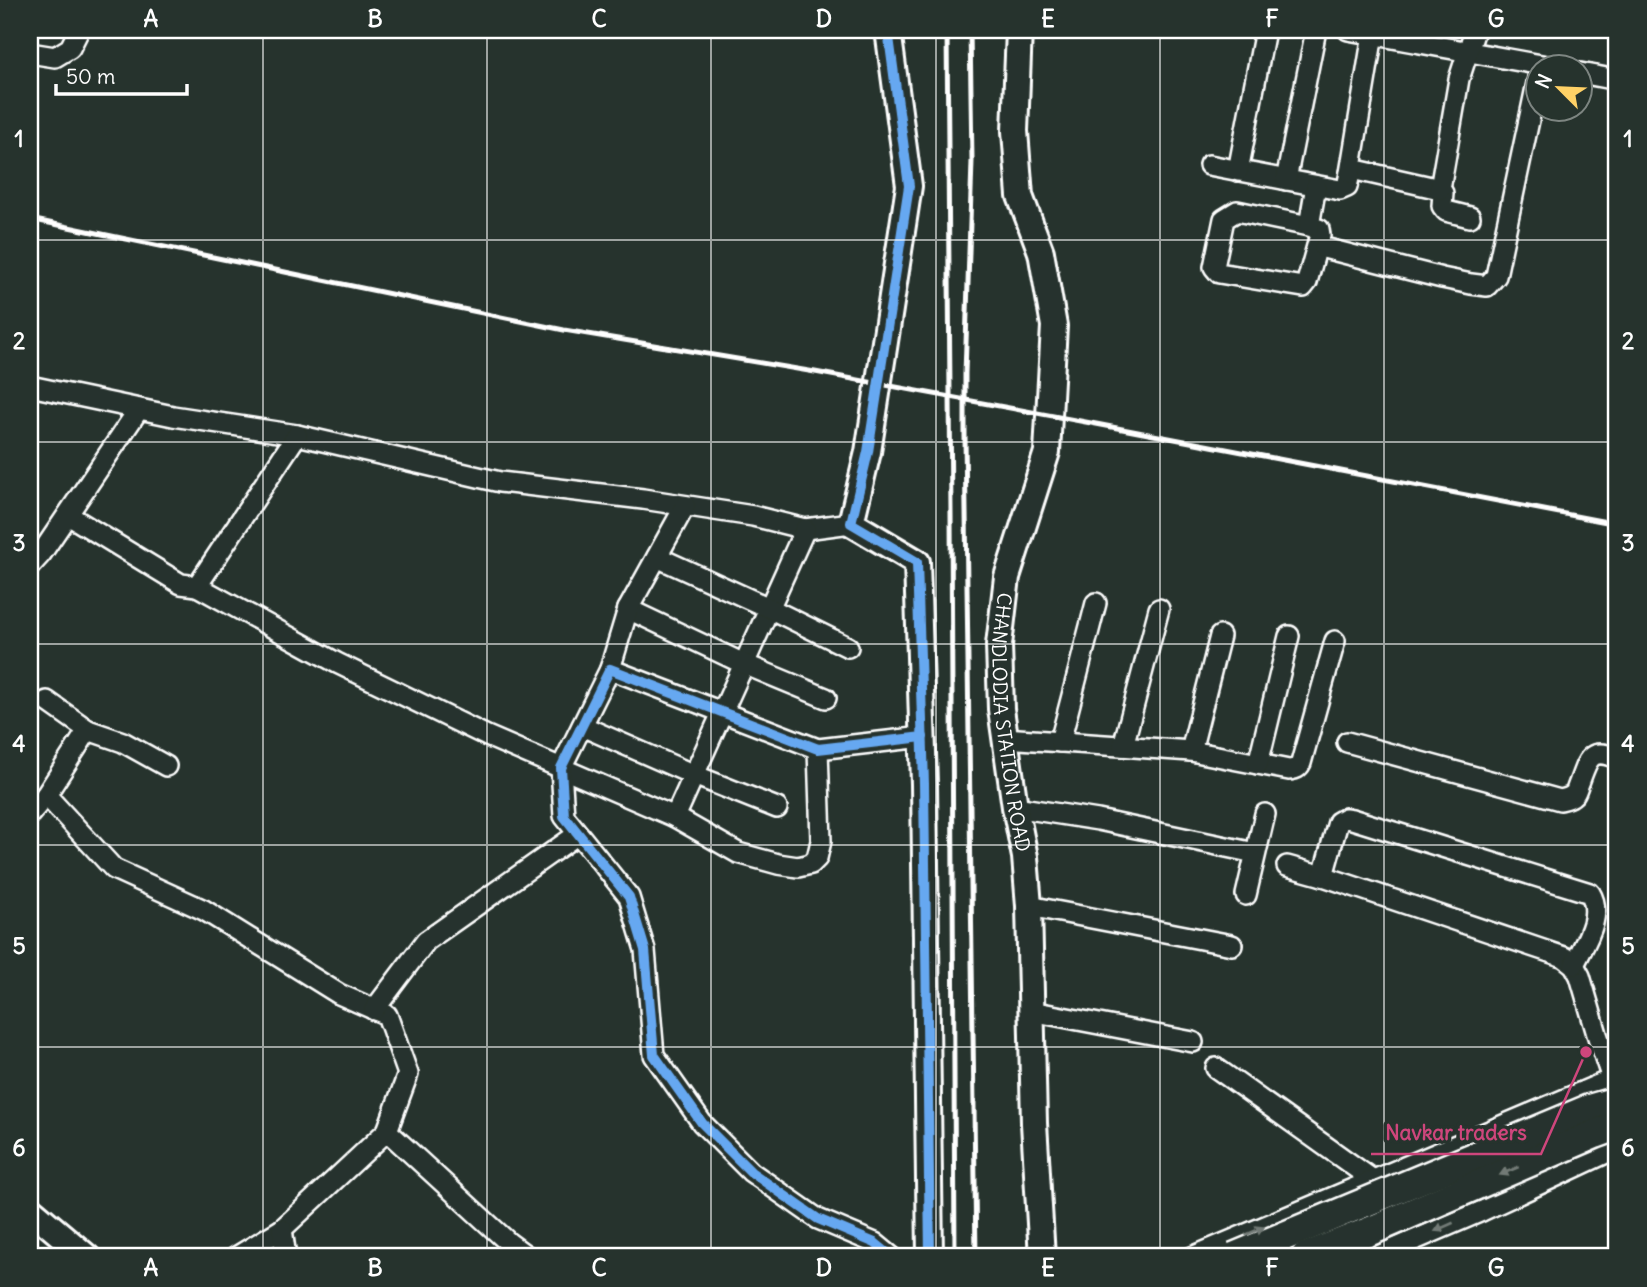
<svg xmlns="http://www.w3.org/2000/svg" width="1647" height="1287" font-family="Delius,sans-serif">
  <rect width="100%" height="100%" fill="#26332d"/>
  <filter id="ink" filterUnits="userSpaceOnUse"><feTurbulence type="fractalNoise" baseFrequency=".0143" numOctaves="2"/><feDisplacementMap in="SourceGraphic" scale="14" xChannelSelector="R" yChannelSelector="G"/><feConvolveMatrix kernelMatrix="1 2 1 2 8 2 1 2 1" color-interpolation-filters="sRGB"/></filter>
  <g filter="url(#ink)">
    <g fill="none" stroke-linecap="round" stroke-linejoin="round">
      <defs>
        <g id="minor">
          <polyline points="1348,30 1547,66"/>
          <polyline points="30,53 55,57 70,48 79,30"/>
          <polyline points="1580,73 1617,80"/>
          <polyline points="1209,165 1340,190 1347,187 1350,173 1356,170 1440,189 1443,193 1442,206 1446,211 1470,217"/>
          <polyline points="1238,171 1265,30"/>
          <polyline points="1350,173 1373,34"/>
          <polyline points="1286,180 1316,30"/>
          <polyline points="1440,189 1459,79 1475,30"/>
          <polygon points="1237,211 1309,226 1319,229 1320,235 1307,282 1303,287 1219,273 1214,267 1224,219"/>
          <polyline points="1309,226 1316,186"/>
          <polyline points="1324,248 1442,278 1471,284 1487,286 1496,276 1538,78"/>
          <polyline points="30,386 173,416 297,435 500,482 643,499 753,516 805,529 851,523"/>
          <polyline points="297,435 197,586 337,663 487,736 675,817 805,529"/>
          <polyline points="68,515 181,584 197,586"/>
          <polyline points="657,557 769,608 848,647"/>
          <polyline points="30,566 41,554 139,409"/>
          <polyline points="628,609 744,664 826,698"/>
          <polyline points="610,669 628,609 685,506"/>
          <polyline points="47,701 88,730"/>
          <polyline points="582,726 694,775 777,808"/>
          <path d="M 1004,738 L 1191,751 L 1289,770 C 1295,769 1298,769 1301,763 L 1335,641"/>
          <polyline points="1060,742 1096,603"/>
          <path d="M 1347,742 L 1560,800 C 1565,799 1571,798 1575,793 C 1576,792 1578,785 1579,783 C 1588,759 1589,747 1617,758"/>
          <polyline points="1123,746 1159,609"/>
          <polyline points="1191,751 1220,636"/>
          <polyline points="1258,764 1289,636"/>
          <polyline points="46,795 88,730 123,742 166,766"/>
          <polyline points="1015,807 1098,820 1255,853"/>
          <polyline points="30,814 46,795 114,869 204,910 339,994 387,1015 408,1074 387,1131 282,1229 236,1257"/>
          <polyline points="675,817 738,853 778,864 798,867 811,864 817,858 821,841 818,749"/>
          <polyline points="1287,866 1323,876 1564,957 1574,965 1580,976 1597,1034 1612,1079"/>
          <path d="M 1323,876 L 1338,822 L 1345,818 L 1352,819 L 1590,893 C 1604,916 1584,944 1574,965"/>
          <polyline points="1246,895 1265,814"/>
          <polyline points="1029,906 1232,945"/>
          <polyline points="374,1010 426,941 578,834"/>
          <polyline points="1031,1011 1193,1042"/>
          <polyline points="1216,1068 1373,1180 1376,1188"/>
          <polyline points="387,1131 509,1243 528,1257"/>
          <polyline points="282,1229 286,1257"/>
          <polyline points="892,1257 875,1243 818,1219 751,1172 702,1123 654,1055 645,950 629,897 564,816 561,768 610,669 818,749 923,737"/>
          <polyline points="1192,1257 1617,1077"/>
          <polyline points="1375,1257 1482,1211 1617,1148"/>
        </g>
        <g id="tertiary">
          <polyline points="888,30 909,186 868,452 851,523 917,562 924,784 930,1257"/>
          <path id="s1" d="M 1019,30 L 1015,131 L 1020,196 L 1041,252 L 1054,326 L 1047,452 L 1007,577 L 999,645 L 1001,709 L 1015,807 L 1025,857 L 1029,906 L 1034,1123 L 1042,1257"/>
          <polyline points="30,1209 87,1257"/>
        </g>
      </defs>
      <!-- minor casing -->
      <use href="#minor" stroke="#fff" stroke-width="24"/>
      <!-- tertiary casing -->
      <use href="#tertiary" stroke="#fff" stroke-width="30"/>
      <!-- minor -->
      <use href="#minor" stroke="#26332d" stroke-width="19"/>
      <!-- tertiary -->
      <use href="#tertiary" stroke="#26332d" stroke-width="24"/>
      <!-- rail -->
      <g stroke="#fff" stroke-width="5">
        <polyline points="947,30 951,513 955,1257"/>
        <polyline points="970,30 972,161 965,374 965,437 976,1257"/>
        <polyline points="30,219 564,330 815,372 1091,423 1617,524"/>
      </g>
      <defs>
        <g id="secondary-bridge">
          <polyline points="1234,1257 1589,1109 1617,1101"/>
          <polyline points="1305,1257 1368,1232 1595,1134 1617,1126"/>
        </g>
      </defs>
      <!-- secondary-bridge casing -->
      <use href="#secondary-bridge" stroke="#fff" stroke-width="33" stroke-linecap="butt"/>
      <!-- secondary-bridge -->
      <use href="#secondary-bridge" stroke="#26332d" stroke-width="28"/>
      <defs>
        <g id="cycleway">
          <polyline points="888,30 909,186 868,452 851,523 917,562 924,784 930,1257"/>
          <polyline points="892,1257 875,1243 818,1219 751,1172 702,1123 654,1055 645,950 629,897 564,816 561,768 610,669 818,749 923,737"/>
        </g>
      </defs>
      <!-- cycleway casing -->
      <use href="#cycleway" stroke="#26332d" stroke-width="15"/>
      <!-- cycleway -->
      <use href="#cycleway" stroke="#66a8f1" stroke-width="10"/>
    </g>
    <!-- one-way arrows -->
    <defs><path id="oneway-solid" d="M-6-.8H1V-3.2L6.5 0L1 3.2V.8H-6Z" transform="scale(1.75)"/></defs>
    <g fill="#727a76">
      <use href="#oneway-solid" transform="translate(1509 1171) rotate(157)"/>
      <use href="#oneway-solid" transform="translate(1444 1227) rotate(156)"/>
      <use href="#oneway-solid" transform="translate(1255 1231) rotate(-23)"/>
    </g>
  </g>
  <!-- grid -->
  <path fill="none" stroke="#fff" stroke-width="2" stroke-opacity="0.55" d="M 263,30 L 263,1257M 487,30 L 487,1257M 711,30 L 711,1257M 936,30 L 936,1257M 1160,30 L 1160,1257M 1384,30 L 1384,1257M 30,240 L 1617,240M 30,442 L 1617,442M 30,644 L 1617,644M 30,845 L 1617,845M 30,1047 L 1617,1047"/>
  <g text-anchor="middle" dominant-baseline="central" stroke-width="7" stroke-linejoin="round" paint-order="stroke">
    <!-- street labels -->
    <g font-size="19" fill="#fff" stroke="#26332d">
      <text stroke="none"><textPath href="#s1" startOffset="705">CHANDLODIA STATION ROAD</textPath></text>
    </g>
  </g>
  <!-- callouts -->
  <path fill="none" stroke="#ce467c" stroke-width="2.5" d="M1586 1052L1541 1154H1371"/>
  <circle fill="#ce467c" stroke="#26332d" stroke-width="2.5" cx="1586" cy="1052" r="7"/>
  <g font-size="21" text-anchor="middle" font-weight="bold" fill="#ce467c" stroke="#26332d" stroke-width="7" stroke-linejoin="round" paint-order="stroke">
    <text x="1456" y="1140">Navkar traders</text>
  </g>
  <!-- margin -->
  <rect width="1647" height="1287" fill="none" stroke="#26332d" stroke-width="77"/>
  <!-- north arrow -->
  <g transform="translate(1559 88) rotate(294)"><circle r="33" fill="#26332d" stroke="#7d8581" stroke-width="2"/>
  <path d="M0-5L12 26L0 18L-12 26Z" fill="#ffd166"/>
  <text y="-10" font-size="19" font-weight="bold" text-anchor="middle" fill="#ffffff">N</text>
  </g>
  <!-- scale -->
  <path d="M56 84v10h131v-10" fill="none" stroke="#ffffff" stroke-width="3.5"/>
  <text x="66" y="84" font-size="21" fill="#ffffff" stroke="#26332d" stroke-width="5" paint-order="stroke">50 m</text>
  <rect x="38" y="38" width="1570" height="1210" fill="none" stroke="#fff" stroke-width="2.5"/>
  <g font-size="23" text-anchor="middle" font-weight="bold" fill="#fff">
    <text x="151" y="27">A</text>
    <text x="375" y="27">B</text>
    <text x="599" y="27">C</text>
    <text x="824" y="27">D</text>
    <text x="1048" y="27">E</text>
    <text x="1272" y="27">F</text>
    <text x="1496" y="27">G</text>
    <text x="19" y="147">1</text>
    <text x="1628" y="147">1</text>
    <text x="19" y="349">2</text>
    <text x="1628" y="349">2</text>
    <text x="19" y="551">3</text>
    <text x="1628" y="551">3</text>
    <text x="19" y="752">4</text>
    <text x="1628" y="752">4</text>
    <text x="19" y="954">5</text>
    <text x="1628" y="954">5</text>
    <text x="19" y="1156">6</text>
    <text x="1628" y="1156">6</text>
    <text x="151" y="1276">A</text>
    <text x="375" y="1276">B</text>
    <text x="599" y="1276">C</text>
    <text x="824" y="1276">D</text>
    <text x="1048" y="1276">E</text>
    <text x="1272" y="1276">F</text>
    <text x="1496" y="1276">G</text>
  </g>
</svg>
